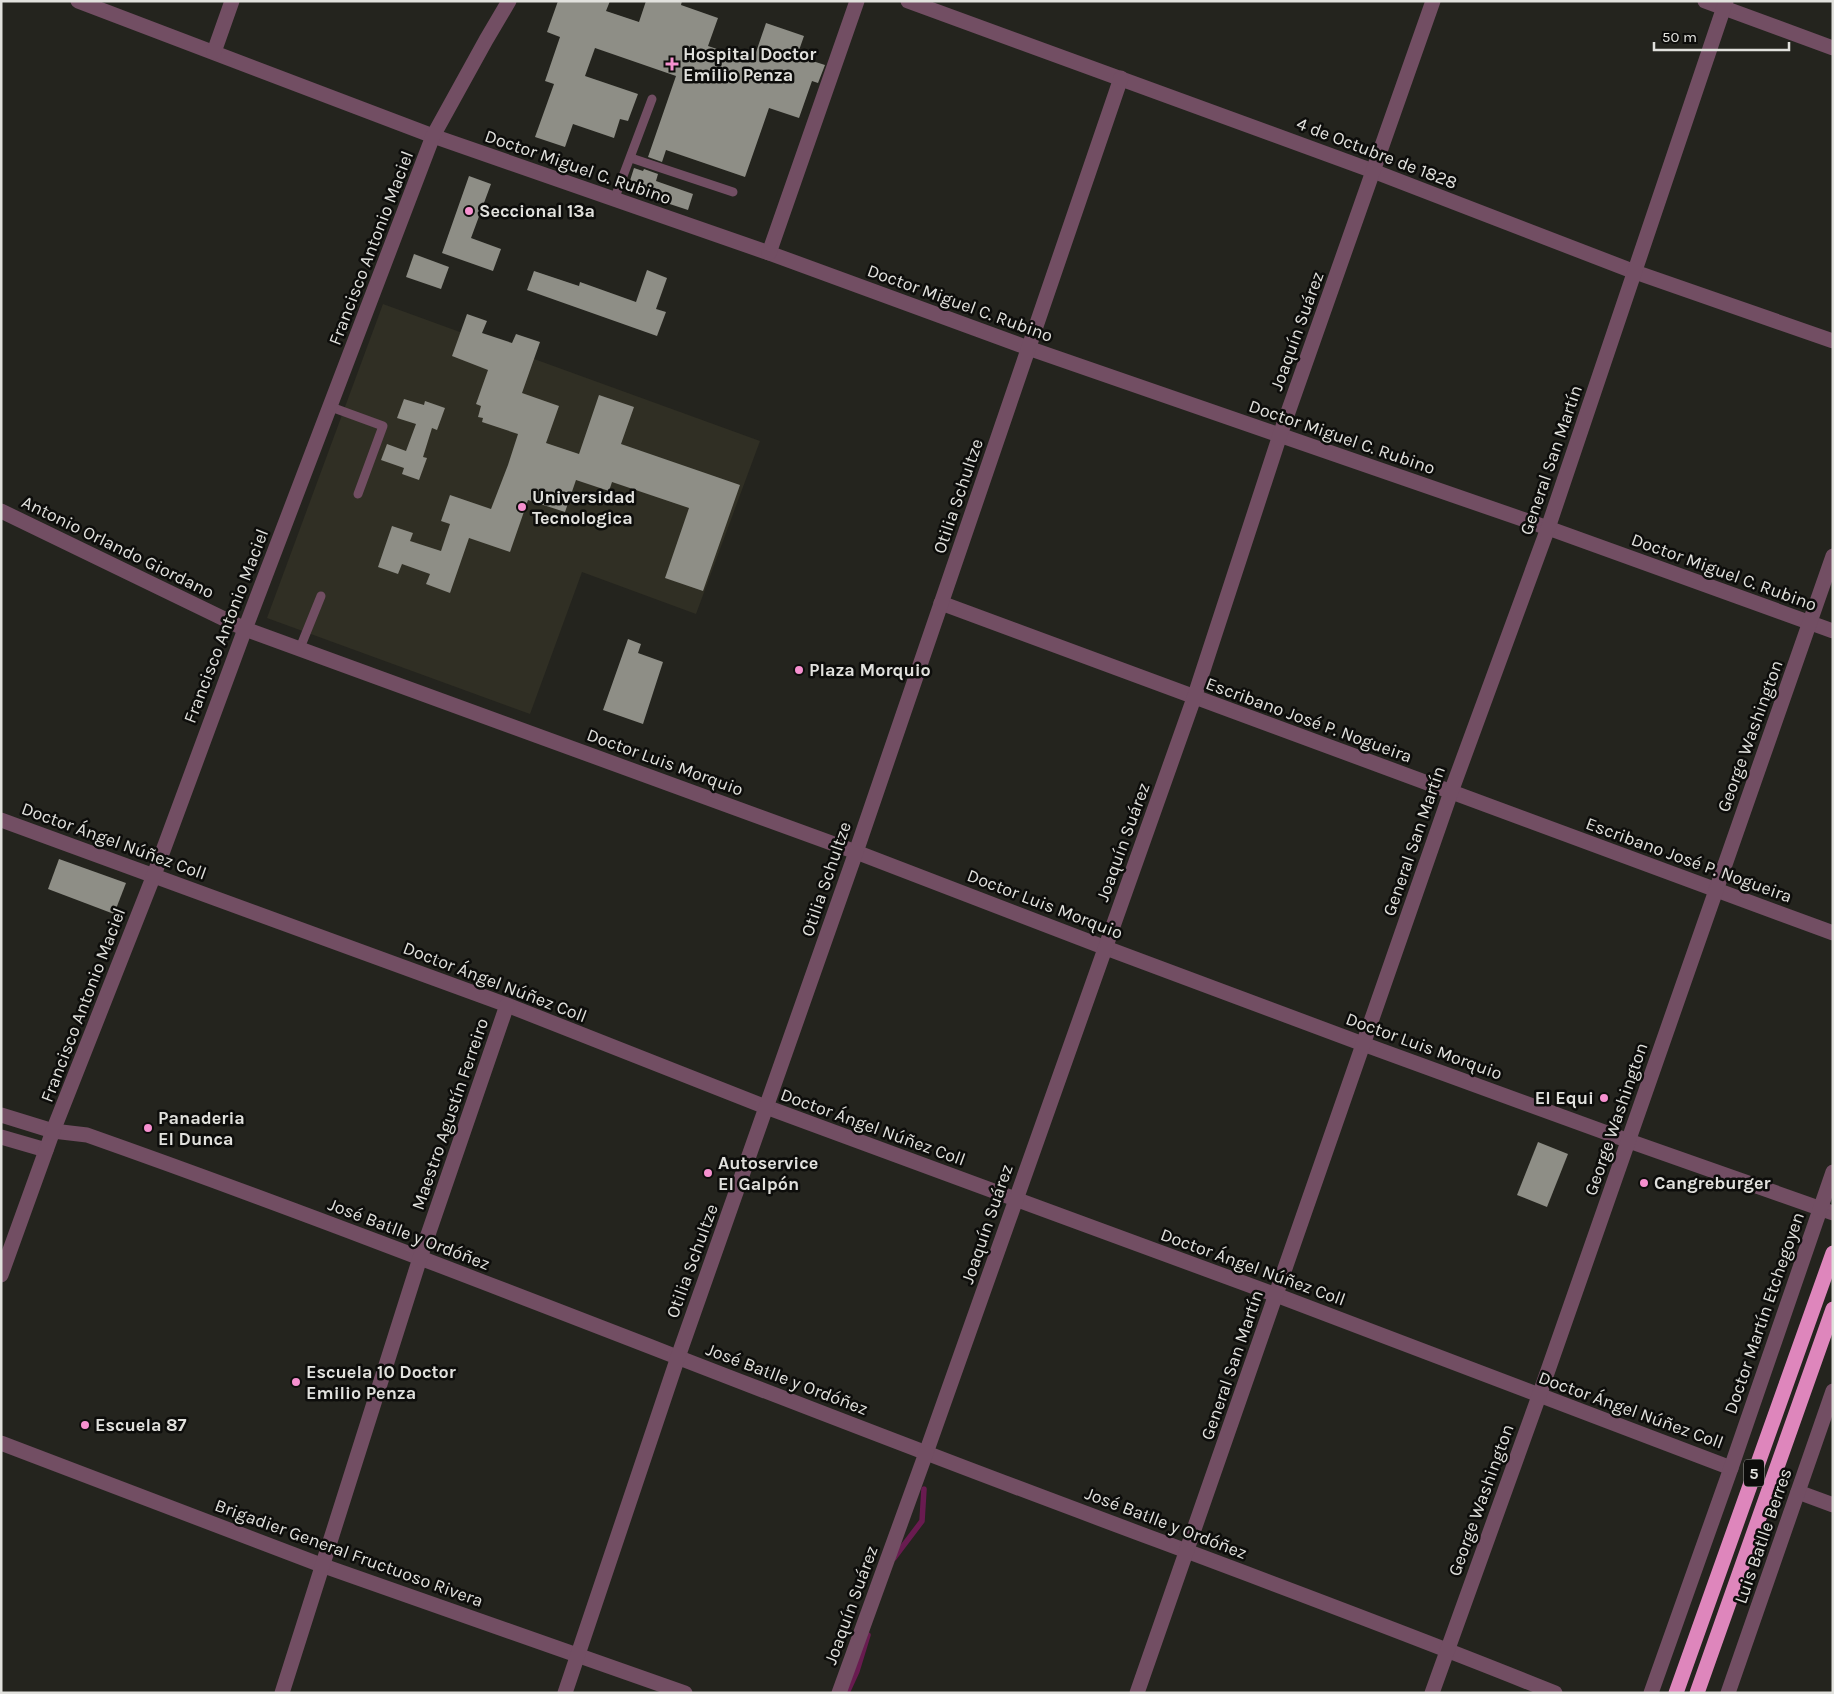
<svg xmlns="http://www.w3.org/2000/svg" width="1834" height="1694" font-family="Karla,sans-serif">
  <rect width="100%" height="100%" fill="#24241e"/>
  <!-- built -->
  <polygon fill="#302f24" points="383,304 760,441 696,614 582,572 530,714 267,618"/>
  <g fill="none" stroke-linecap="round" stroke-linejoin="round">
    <!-- stream -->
    <g stroke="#691b50" stroke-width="5.5">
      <polyline points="894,1558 922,1521 924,1489"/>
      <polyline points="847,1693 857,1671 868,1635"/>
    </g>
  </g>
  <!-- building -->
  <g fill="#8e8e86">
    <polygon points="558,1 610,1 606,11 639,22 646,1 682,1 681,5 718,18 708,46 753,61 766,23 804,36 797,56 825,65 818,83 812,81 799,118 769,108 745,177 666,150 662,162 648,157 676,76 595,48 585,76 638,94 628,121 620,119 614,138 573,124 565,147 535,137 554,84 545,81 560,37 547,32"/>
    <polygon points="634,168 643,171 644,169 658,174 656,181 693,194 688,210 627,190"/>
    <polygon points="469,176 491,184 471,238 501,249 493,271 442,253"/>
    <polygon points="414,254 449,267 441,289 406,277"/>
    <polygon points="647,270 667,278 656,309 666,312 657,336 527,290 534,271 579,286 580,282 636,302"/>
    <polygon points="467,314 487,321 482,333 512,343 516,334 540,342 522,393 559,406 546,443 579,454 599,395 634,407 621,444 740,485 703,591 665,578 689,508 612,482 609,491 576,480 565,512 528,500 510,552 469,538 450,593 426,584 430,574 402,564 398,574 378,567 392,526 413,533 410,541 441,551 450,524 441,521 450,495 491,509 508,465 518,434 482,422 483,418 478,417 481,406 476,404 488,370 452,356"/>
    <polygon points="404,399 424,405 425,401 445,408 437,430 432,428 423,457 427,458 419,480 402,474 404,468 381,460 387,444 406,451 416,424 397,418"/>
    <polygon points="628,639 641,644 638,653 663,662 643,724 603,710"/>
    <polygon points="59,859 126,883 114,914 48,889"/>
    <polygon points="1538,1142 1568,1154 1547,1207 1517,1195"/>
  </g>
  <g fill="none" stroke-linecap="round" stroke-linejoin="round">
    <!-- lane -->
    <g stroke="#724e63" stroke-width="9">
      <polyline points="631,158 733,192"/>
      <polyline points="614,200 652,99"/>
      <polyline points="331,407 383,426 358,494"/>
      <polyline points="300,648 321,596"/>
    </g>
    <!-- street -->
    <g stroke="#724e63" stroke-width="15">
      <polyline points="78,1 433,136 769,253 1028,348 1548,528 1833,631"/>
      <polyline points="908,1 1373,171 1635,272 1833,341"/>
      <polyline points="1705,1 1833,48"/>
      <polyline points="214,52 232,1"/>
      <polyline points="769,253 857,1"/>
      <polyline points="1,511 245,629 856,852 1106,948 1363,1044 1629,1141 1833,1213"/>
      <polyline points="941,603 1833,933"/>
      <polyline points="1,820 507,1005 766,1107 1276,1295 1731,1468"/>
      <path d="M 1,1115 L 53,1131 L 87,1135 C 370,1235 648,1347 929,1454 C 1137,1534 1348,1609 1555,1693"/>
      <polyline points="1,1137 46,1150"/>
      <polyline points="1,1275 53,1131 154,875 245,629 433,136 486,40 509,1"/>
      <polyline points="1,1443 321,1565 685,1693"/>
      <polyline points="1798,1492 1833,1505"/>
      <polyline points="282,1693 420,1258 507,1005"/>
      <polyline points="565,1693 678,1357 856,852 1121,78"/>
      <polyline points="839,1693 926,1453 1194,698 1280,435 1433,1"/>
      <polyline points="1137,1693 1451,792 1548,528 1726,1"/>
      <polyline points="1432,1693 1539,1396 1833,556"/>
      <polyline points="1651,1693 1731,1468 1833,1172"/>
      <polyline points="1728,1693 1833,1391"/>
    </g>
    <!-- highway -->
    <g stroke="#de86bc" stroke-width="15">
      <polyline points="1676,1693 1833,1253"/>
      <polyline points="1697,1693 1833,1309"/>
    </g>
  </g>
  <!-- markers -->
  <g fill="#f690cf" stroke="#0d0d0b" stroke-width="2">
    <path d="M669.5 56.5h5v5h5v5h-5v5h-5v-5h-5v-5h5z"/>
    <circle cx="469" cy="211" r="5"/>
    <circle cx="522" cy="507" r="5"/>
    <circle cx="799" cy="670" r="5"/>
    <circle cx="1604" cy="1098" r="5"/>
    <circle cx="148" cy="1128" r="5"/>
    <circle cx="708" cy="1173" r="5"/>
    <circle cx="1644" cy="1183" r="5"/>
    <circle cx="296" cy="1382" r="5"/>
    <circle cx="85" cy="1425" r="5"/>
  </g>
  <g text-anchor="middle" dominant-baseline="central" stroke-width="5" stroke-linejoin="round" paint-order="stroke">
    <!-- shield labels -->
    <rect fill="#0d0d0b" stroke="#a1a19e" stroke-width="1" x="1744" y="1459.5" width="20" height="27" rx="4"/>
    <g font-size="16" font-weight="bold" fill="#e1e1dd">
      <text x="1754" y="1473">5</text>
    </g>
    <!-- poi labels -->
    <g font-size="18" font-weight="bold" fill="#e1e1dd" stroke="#0d0d0b" text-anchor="start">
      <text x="683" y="54">Hospital Doctor<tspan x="683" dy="21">Emilio Penza</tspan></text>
      <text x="479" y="211">Seccional 13a</text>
      <text x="532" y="497">Universidad<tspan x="532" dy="21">Tecnologica</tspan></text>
      <text x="809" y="670">Plaza Morquio</text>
      <text x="1594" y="1098" text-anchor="end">El Equi</text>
      <text x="158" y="1118">Panaderia<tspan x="158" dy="21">El Dunca</tspan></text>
      <text x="718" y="1163">Autoservice<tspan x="718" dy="21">El Galpón</tspan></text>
      <text x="1654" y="1183">Cangreburger</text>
      <text x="306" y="1372">Escuela 10 Doctor<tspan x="306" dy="21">Emilio Penza</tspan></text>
      <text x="95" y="1425">Escuela 87</text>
    </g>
    <!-- street labels -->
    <g font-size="18" fill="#e1e1dd" stroke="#0d0d0b">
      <text transform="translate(1377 153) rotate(21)">4 de Octubre de 1828</text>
      <text transform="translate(578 167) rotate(19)">Doctor Miguel C. Rubino</text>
      <text transform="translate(371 248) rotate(-69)">Francisco Antonio Maciel</text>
      <text transform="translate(960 303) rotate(20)">Doctor Miguel C. Rubino</text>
      <text transform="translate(1297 331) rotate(-70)">Joaquín Suárez</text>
      <text transform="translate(1342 437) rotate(19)">Doctor Miguel C. Rubino</text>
      <text transform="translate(1551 460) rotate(-71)">General San Martín</text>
      <text transform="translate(958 496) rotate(-71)">Otilia Schultze</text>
      <text transform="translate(118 547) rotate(26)">Antonio Orlando Giordano</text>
      <text transform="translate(1724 572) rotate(20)">Doctor Miguel C. Rubino</text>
      <text transform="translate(226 626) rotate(-69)">Francisco Antonio Maciel</text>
      <text transform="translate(1309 720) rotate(20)">Escribano José P. Nogueira</text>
      <text transform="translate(1750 736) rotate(-70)">George Washington</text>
      <text transform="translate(665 762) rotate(20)">Doctor Luis Morquio</text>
      <text transform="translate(114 841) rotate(20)">Doctor Ángel Núñez Coll</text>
      <text transform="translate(1414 841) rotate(-71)">General San Martín</text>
      <text transform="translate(1123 842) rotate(-70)">Joaquín Suárez</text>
      <text transform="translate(1689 860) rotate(20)">Escribano José P. Nogueira</text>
      <text transform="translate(826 879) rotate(-71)">Otilia Schultze</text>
      <text transform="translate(1045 904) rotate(21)">Doctor Luis Morquio</text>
      <text transform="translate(495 982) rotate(21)">Doctor Ángel Núñez Coll</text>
      <text transform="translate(83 1005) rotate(-69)">Francisco Antonio Maciel</text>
      <text transform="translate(1424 1046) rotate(20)">Doctor Luis Morquio</text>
      <text transform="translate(450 1114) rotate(-71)">Maestro Agustín Ferreiro</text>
      <text transform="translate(1616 1119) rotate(-71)">George Washington</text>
      <text transform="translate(873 1127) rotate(20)">Doctor Ángel Núñez Coll</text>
      <text transform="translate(987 1224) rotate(-71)">Joaquín Suárez</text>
      <text transform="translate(409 1234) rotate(21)">José Batlle y Ordóñez</text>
      <text transform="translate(692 1261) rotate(-70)">Otilia Schultze</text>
      <text transform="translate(1253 1267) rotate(20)">Doctor Ángel Núñez Coll</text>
      <text transform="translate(1764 1313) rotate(-71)">Doctor Martín Etchegoyen</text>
      <text transform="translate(1232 1365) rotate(-71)">General San Martín</text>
      <text transform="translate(787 1379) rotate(21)">José Batlle y Ordóñez</text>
      <text transform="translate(1631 1410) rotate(20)">Doctor Ángel Núñez Coll</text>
      <text transform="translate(1481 1500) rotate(-70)">George Washington</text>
      <text transform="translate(1166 1523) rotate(21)">José Batlle y Ordóñez</text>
      <text transform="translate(1763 1536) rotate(-71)">Luis Batlle Berres</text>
      <text transform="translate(349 1553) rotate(20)">Brigadier General Fructuoso Rivera</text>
      <text transform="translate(851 1605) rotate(-70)">Joaquín Suárez</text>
    </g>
  </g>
  <!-- border -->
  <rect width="1834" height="1694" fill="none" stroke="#e1e1dd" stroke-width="5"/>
  <!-- scale -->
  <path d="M1654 42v8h135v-8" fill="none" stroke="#e1e1dd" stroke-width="2.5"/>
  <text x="1662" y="42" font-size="15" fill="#e1e1dd" stroke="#0d0d0b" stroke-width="4" paint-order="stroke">50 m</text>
</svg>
